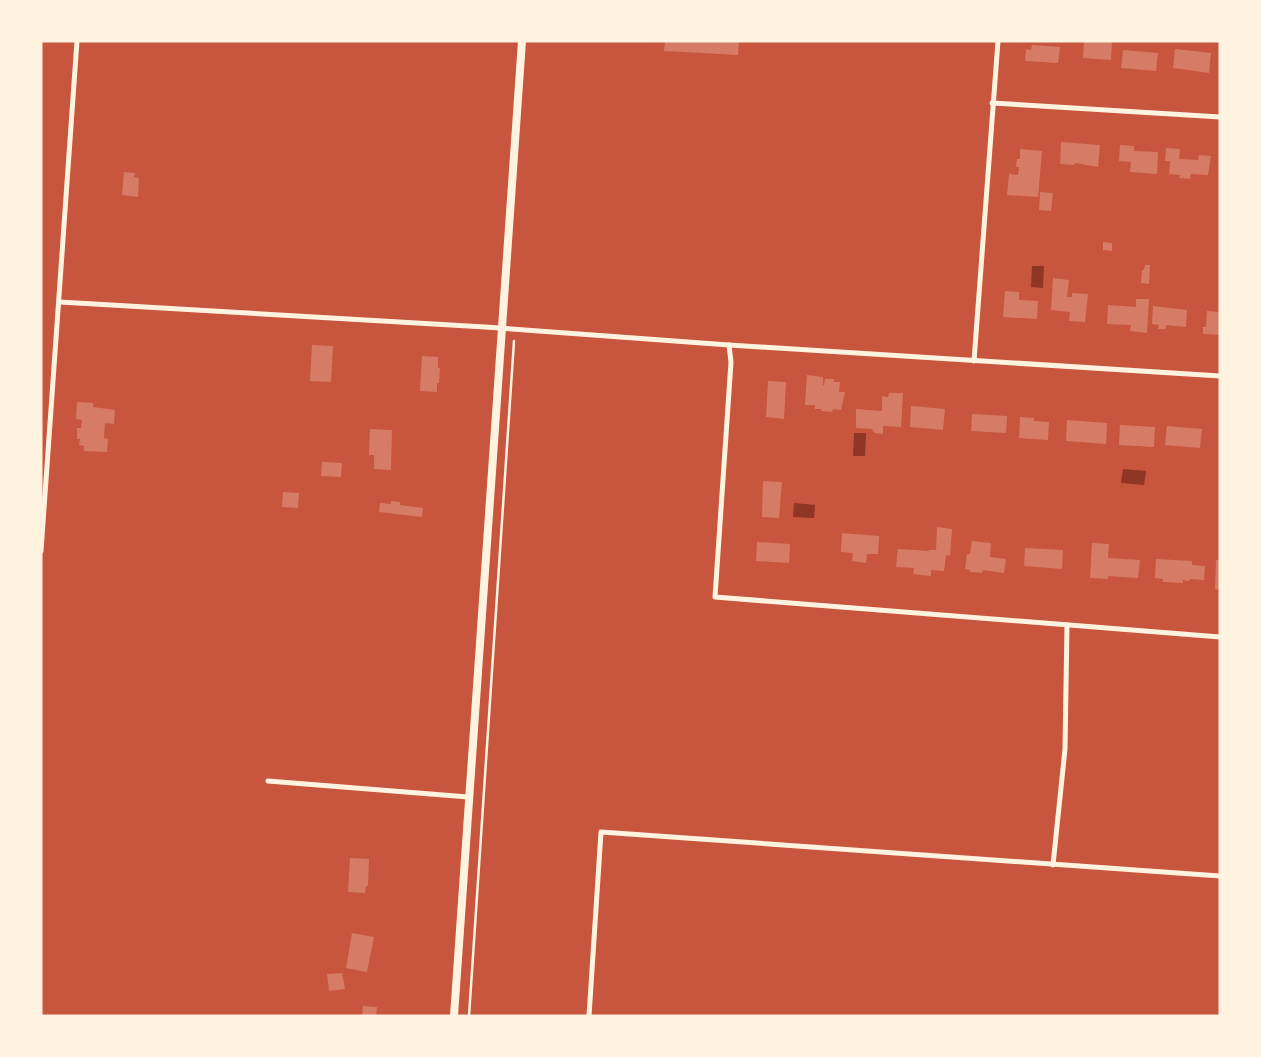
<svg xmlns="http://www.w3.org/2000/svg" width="1261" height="1057" font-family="Jost,sans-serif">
  <rect width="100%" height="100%" fill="#c8553d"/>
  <!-- water -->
  <g fill="#8f3625">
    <polygon points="1032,266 1044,266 1043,288 1031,287"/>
    <polygon points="854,433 866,433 865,456 853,456"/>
    <polygon points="1123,469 1146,471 1144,485 1121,483"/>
    <polygon points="794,503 815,505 814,518 793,517"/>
  </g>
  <!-- building -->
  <g fill="#d67c66">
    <polygon points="665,41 739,41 738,55 664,51"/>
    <polygon points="1084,41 1112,42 1111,60 1083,58"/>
    <polygon points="1032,45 1060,47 1058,63 1025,61 1026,49 1031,50"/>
    <polygon points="1175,49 1211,53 1209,73 1173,68"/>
    <polygon points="1123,50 1158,53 1156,71 1121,68"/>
    <polygon points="1061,142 1100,145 1098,167 1075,163 1074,165 1060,164"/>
    <polygon points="1120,145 1134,146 1134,151 1158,152 1157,174 1130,172 1131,162 1119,161"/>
    <polygon points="1166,148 1180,149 1179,159 1198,160 1199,155 1211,156 1208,175 1191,174 1190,179 1179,178 1180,175 1169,174 1170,161 1165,161"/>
    <polygon points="1020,149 1042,151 1038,197 1007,195 1009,174 1018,175 1019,167 1016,167 1017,159 1020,159"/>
    <polygon points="124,172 135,173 134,177 139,178 138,197 122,195"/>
    <polygon points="1040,192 1053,193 1051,211 1039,210"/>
    <polygon points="1103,242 1112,243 1112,251 1103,250"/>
    <polygon points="1145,265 1150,265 1149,284 1141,283 1142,270 1144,270"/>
    <polygon points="1053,278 1069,280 1067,297 1072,297 1072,293 1088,294 1085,322 1069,321 1070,312 1051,310"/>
    <polygon points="1005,291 1019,292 1019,300 1038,301 1037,319 1003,317"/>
    <polygon points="1136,299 1149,299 1147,333 1130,331 1131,325 1107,324 1108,305 1136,307"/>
    <polygon points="1153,306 1187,310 1186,327 1166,325 1166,329 1158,329 1159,325 1152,324"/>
    <polygon points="1207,311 1220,312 1220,335 1203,334 1203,327 1206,327"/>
    <polygon points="312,345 333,346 331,382 310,381"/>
    <polygon points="422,356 438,357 438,368 440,368 439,383 437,383 437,392 420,391"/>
    <polygon points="807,375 823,377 823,385 824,385 825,379 834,379 834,382 840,382 839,392 845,392 841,410 833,409 832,412 821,411 821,409 815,409 815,405 805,405"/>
    <polygon points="768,381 786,382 784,419 766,417"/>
    <polygon points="889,393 903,393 901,427 883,426 883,434 874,433 872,429 856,428 856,409 882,411 882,396 888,397"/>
    <polygon points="77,402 93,403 93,407 115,410 114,424 105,423 104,438 108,439 107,452 84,451 84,446 79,445 80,439 77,439 77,428 81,428 82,420 76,419"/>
    <polygon points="911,406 945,409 943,430 910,427"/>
    <polygon points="972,414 1007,416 1006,433 971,431"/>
    <polygon points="1020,417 1034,418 1034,421 1049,422 1048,440 1019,438"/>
    <polygon points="1067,420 1107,423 1106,444 1066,441"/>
    <polygon points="1120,425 1155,427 1154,447 1119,445"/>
    <polygon points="1167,426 1202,429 1200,448 1165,445"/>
    <polygon points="370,429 392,430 391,470 374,469 374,455 369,455"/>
    <polygon points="322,462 342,463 341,477 321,476"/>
    <polygon points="763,481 782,482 779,518 762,517"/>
    <polygon points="283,492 299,493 298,508 282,507"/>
    <polygon points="391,501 400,502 400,505 423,508 422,517 379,512 380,503 391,504"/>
    <polygon points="937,527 952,529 950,556 946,555 944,571 931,570 931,576 913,574 914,568 896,567 898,549 929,551 929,550 936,550"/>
    <polygon points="842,533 879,536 878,554 867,554 866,563 852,561 853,553 841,552"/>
    <polygon points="972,541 991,543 990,557 1006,559 1004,573 983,570 982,573 970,572 970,570 965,569 967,554 970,554"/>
    <polygon points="757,542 790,544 789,563 756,561"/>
    <polygon points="1092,543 1109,544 1108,558 1140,560 1138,578 1108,576 1108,579 1090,578"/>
    <polygon points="1025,548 1063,550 1062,569 1024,566"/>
    <polygon points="1156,559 1192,561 1192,565 1205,566 1204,580 1190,579 1189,581 1183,580 1183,583 1163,582 1163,579 1155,578"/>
    <polygon points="1216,560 1220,560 1220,590 1215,589"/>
    <polygon points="350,858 369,859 368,886 366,886 365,893 348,892"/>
    <polygon points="352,933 374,937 367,972 346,968"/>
    <polygon points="342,973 345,989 329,991 327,974"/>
    <polygon points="363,1006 377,1007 376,1016 362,1016"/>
  </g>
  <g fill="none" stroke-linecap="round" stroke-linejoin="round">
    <!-- path -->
    <polyline stroke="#fff3e0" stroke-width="2.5" points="469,1016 514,341"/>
    <!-- minor -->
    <g stroke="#fff3e0" stroke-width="5">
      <polyline points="992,103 1220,117"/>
      <polyline points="60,302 485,327 729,345 1220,376"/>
      <polyline points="729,345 731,362 715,597 1220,637"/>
      <polyline points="974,361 998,41"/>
      <polyline points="41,551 77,41"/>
      <polyline points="268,781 468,797"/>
      <polyline points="1053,865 1065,749 1067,625"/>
      <polyline points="589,1016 601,832 1220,876"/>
    </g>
    <!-- secondary -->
    <polyline stroke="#fff3e0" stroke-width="8" points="454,1016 522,41"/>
  </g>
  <!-- border -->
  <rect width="1261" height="1057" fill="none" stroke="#fff3e0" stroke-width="85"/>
</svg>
